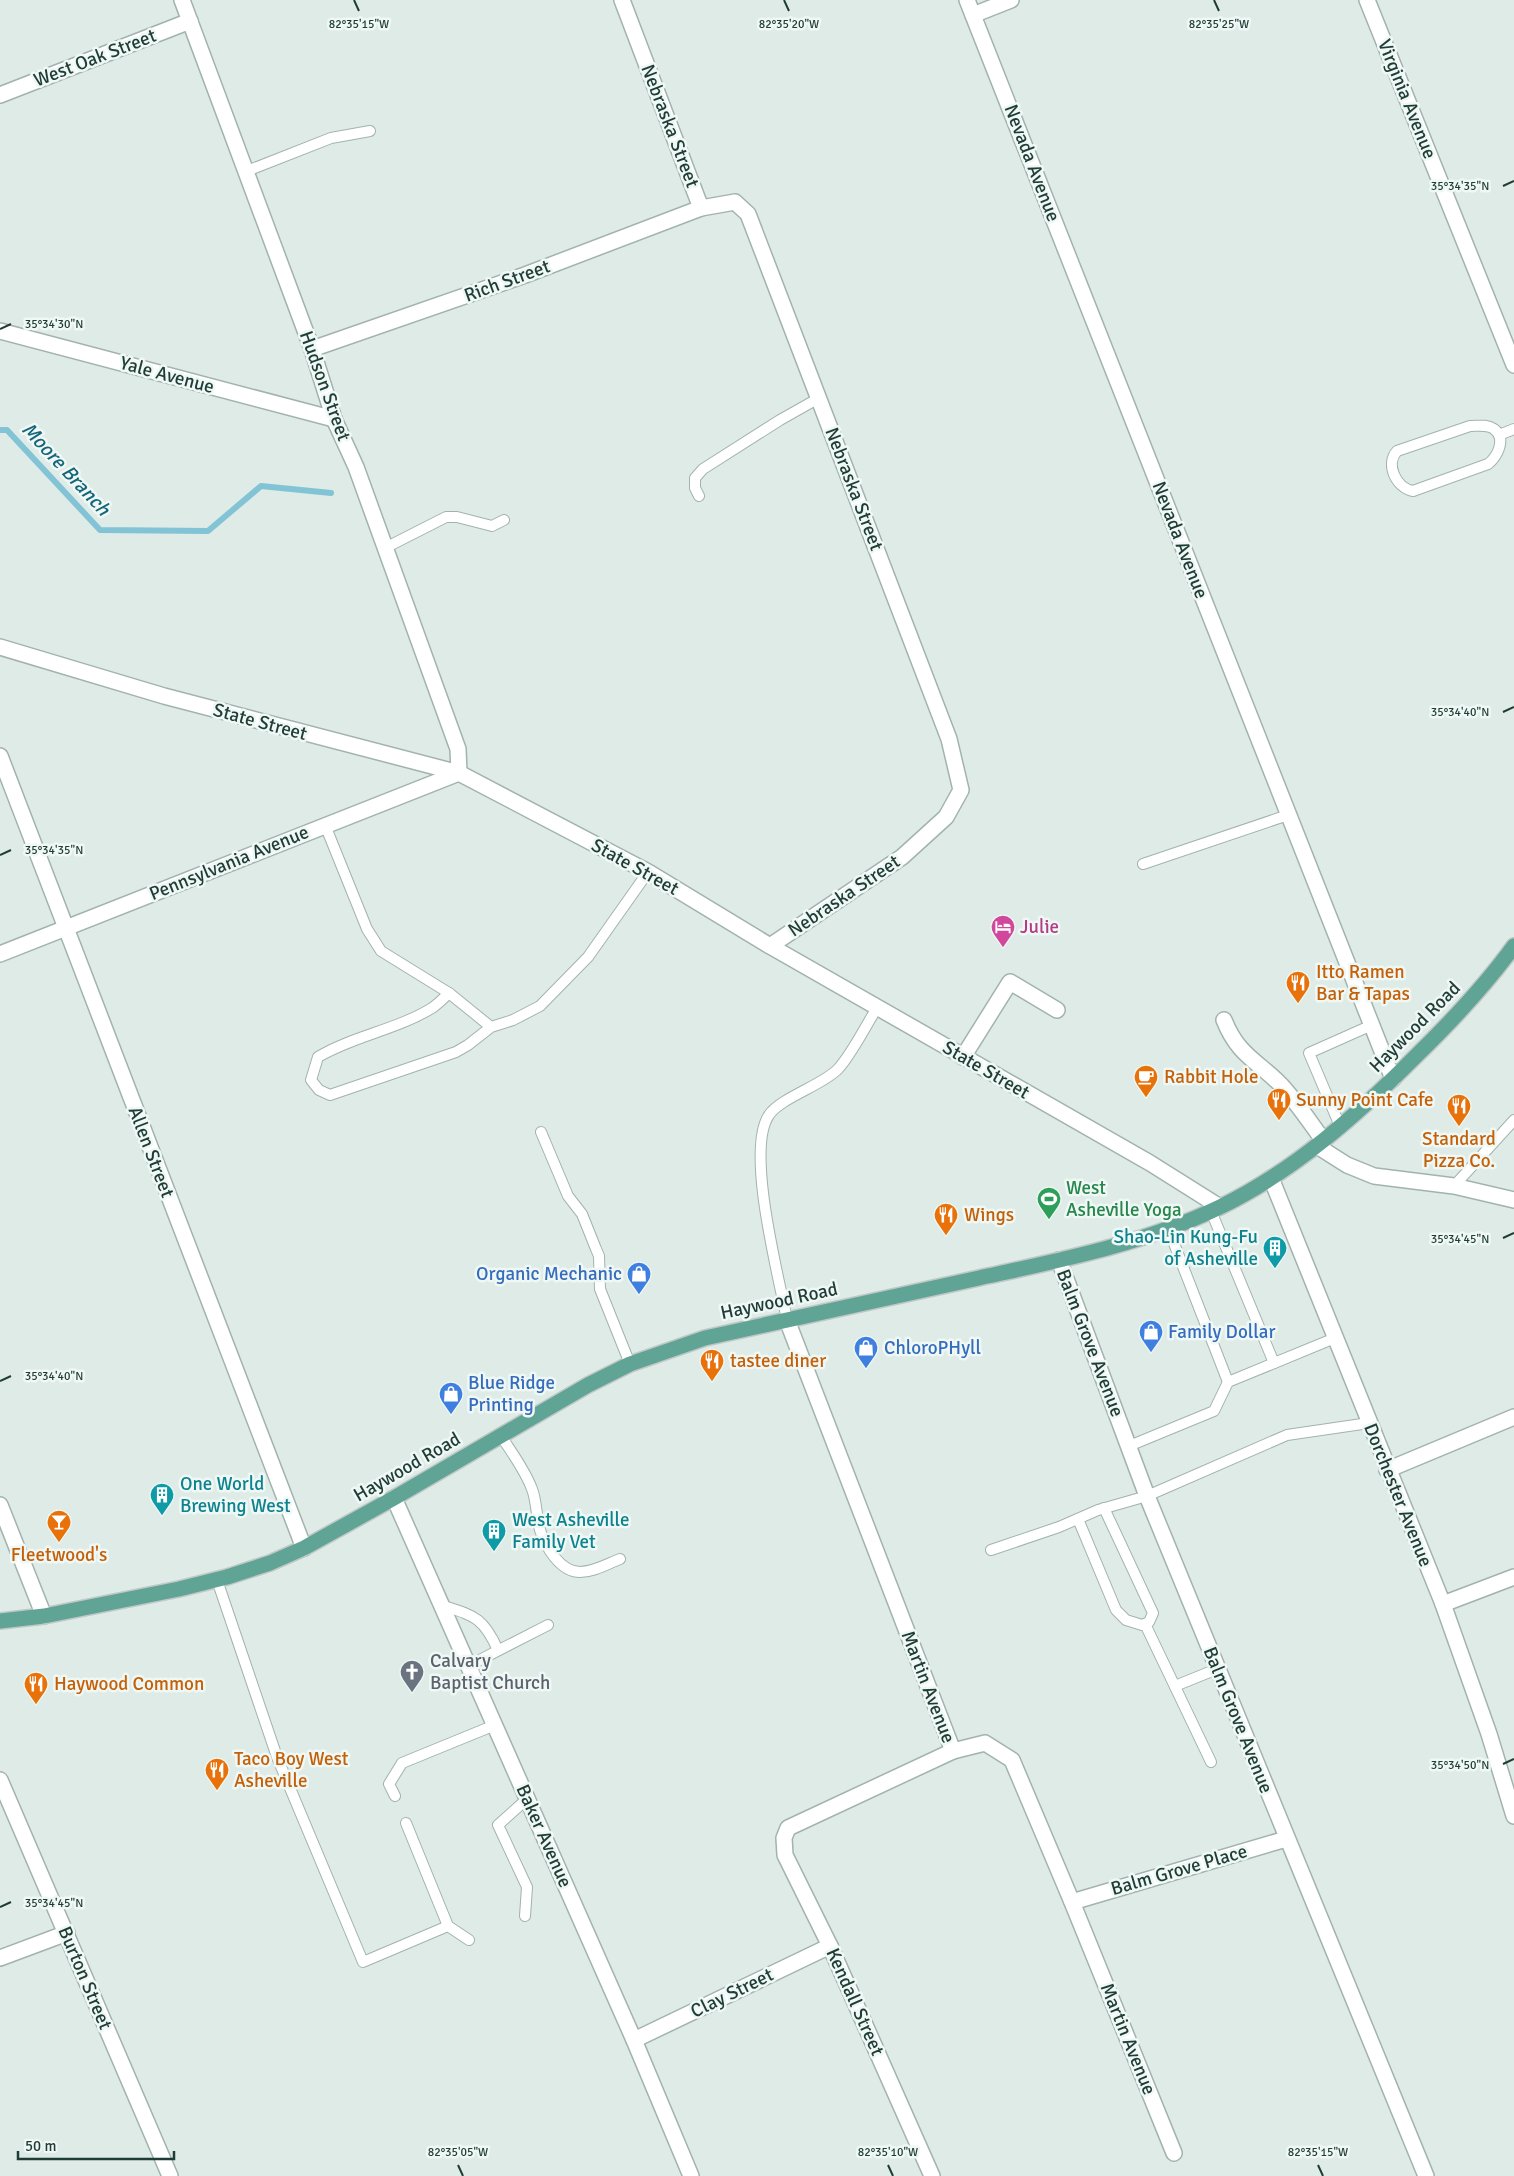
<svg xmlns="http://www.w3.org/2000/svg" width="1514" height="2176" font-family="Signika,sans-serif">
  <rect width="100%" height="100%" fill="#dfebe6"/>
  <g fill="none" stroke-linecap="round" stroke-linejoin="round">
    <!-- stream -->
    <polyline stroke="#82c4d5" stroke-width="6" points="0,430 7,430 100,530 208,531 261,486 331,493"/>
    <defs>
      <g id="service">
        <polyline points="247,171 331,138 370,131"/>
        <path d="M 1470,426 C 1478,426 1487,424 1494,429 C 1507,439 1497,457 1488,464 L 1413,491 C 1396,488 1385,464 1397,451 Z"/>
        <polyline points="1499,435 1514,429"/>
        <polyline points="699,496 695,488 695,478 703,469 780,420 819,398"/>
        <polyline points="385,548 446,517 457,517 492,526 504,520"/>
        <polyline points="325,825 367,929 381,951 449,993"/>
        <polyline points="1143,864 1288,815"/>
        <path d="M 491,1027 L 449,993 C 444,998 438,1004 432,1008 C 396,1030 353,1036 318,1057 L 311,1080 L 319,1090 L 330,1095 L 456,1052 L 468,1045 L 491,1027 L 513,1020 L 540,1006 L 588,957 L 648,872"/>
        <polyline points="1340,1126 1309,1053 1372,1025"/>
        <polyline points="541,1132 568,1196 582,1214 596,1249 599,1256 600,1289 630,1364"/>
        <polyline points="1454,1186 1514,1120"/>
        <polyline points="1211,1211 1274,1363"/>
        <polyline points="1168,1228 1228,1382"/>
        <path d="M 787,1320 C 779,1277 745,1150 769,1115 C 780,1098 823,1085 838,1069 C 852,1054 866,1025 877,1008"/>
        <path d="M 501,1436 C 512,1453 525,1470 532,1489 C 537,1502 536,1516 540,1530 C 545,1546 560,1572 580,1572 C 594,1572 607,1564 620,1559"/>
        <polyline points="1129,1446 1214,1411 1228,1382 1335,1338"/>
        <polyline points="1078,1519 1116,1610 1126,1620 1142,1625 1149,1622 1153,1613 1104,1508"/>
        <polyline points="991,1550 1059,1527 1098,1510 1147,1496 1287,1435 1369,1423"/>
        <polyline points="217,1580 277,1757 363,1962 448,1926 469,1940"/>
        <path d="M 441,1605 C 475,1616 483,1617 498,1650"/>
        <polyline points="1145,1624 1211,1762"/>
        <polyline points="468,1666 548,1625"/>
        <polyline points="1175,1686 1217,1669"/>
        <polyline points="395,1796 389,1784 402,1763 495,1725"/>
        <polyline points="406,1823 448,1926"/>
        <polyline points="525,1916 527,1887 498,1825 527,1799"/>
      </g>
      <g id="minor">
        <polyline points="622,0 701,208 735,202 748,214 949,739 961,790 946,817 902,857 770,946"/>
        <polyline points="967,0 1393,1079"/>
        <polyline points="1367,0 1514,365"/>
        <polyline points="973,15 1011,0"/>
        <polyline points="0,95 190,21"/>
        <polyline points="0,331 334,419"/>
        <polyline points="312,349 525,275 701,208"/>
        <polyline points="0,756 304,1548"/>
        <polyline points="0,954 459,773 458,749 356,467 334,419 312,349 182,0"/>
        <path d="M 1224,1020 C 1238,1055 1256,1060 1280,1084 C 1296,1101 1309,1121 1323,1140"/>
        <polyline points="963,1057 1010,982 1057,1010"/>
        <polyline points="1317,1146 1347,1165 1374,1176 1454,1186 1514,1200"/>
        <polyline points="1271,1178 1443,1604 1489,1734 1514,1816"/>
        <polyline points="1059,1260 1147,1496 1426,2176"/>
        <polyline points="787,1320 953,1751"/>
        <polyline points="1387,1470 1514,1417"/>
        <polyline points="394,1498 634,2040 691,2176"/>
        <polyline points="0,1505 44,1616"/>
        <polyline points="1443,1604 1514,1577"/>
        <polyline points="0,1780 170,2176"/>
        <polyline points="1072,1902 1286,1839"/>
        <polyline points="0,1958 67,1933"/>
        <polyline points="634,2040 830,1946"/>
        <polyline points="932,2176 830,1946 785,1855 784,1838 788,1828 953,1751 985,1743 1012,1760 1072,1902 1174,2153"/>
      </g>
      <polyline id="tertiary" points="0,647 164,696 459,773 648,872 770,946 1150,1163 1220,1207"/>
      <path id="primary" d="M 0,1621 L 44,1616 L 179,1589 L 227,1577 L 270,1563 L 304,1548 L 394,1498 L 588,1385 L 630,1364 L 705,1338 C 796,1318 888,1298 979,1278 C 1061,1260 1143,1244 1220,1207 C 1294,1171 1357,1115 1415,1057 C 1451,1022 1485,986 1514,946"/>
    </defs>
    <!-- service casing -->
    <use href="#service" stroke="#a2b3ae" stroke-width="12"/>
    <!-- minor casing -->
    <use href="#minor" stroke="#a2b3ae" stroke-width="18"/>
    <!-- tertiary casing -->
    <use href="#tertiary" stroke="#a2b3ae" stroke-width="18"/>
    <!-- primary casing -->
    <use href="#primary" stroke="#c0c8c7" stroke-width="18"/>
    <!-- service -->
    <use href="#service" stroke="#fff" stroke-width="10"/>
    <!-- minor -->
    <use href="#minor" stroke="#fff" stroke-width="15"/>
    <!-- tertiary -->
    <use href="#tertiary" stroke="#fff" stroke-width="15"/>
    <!-- primary -->
    <use href="#primary" stroke="#60a496" stroke-width="15"/>
  </g>
  <!-- ticks -->
  <path fill="none" stroke="#1f3c36" stroke-width="2" d="M 354,0 L 359,11M 784,0 L 789,11M 1214,0 L 1219,11M 1503,186 L 1514,181M 0,329 L 11,324M 1503,712 L 1514,707M 0,855 L 11,850M 1503,1238 L 1514,1233M 0,1381 L 11,1376M 1503,1764 L 1514,1759M 0,1907 L 11,1902M 458,2165 L 463,2176M 888,2165 L 893,2176M 1318,2165 L 1323,2176"/>
  <!-- icons -->
  <defs>
    <symbol id="hotel-pin" viewBox="-11 -11 22 30"><path d="M0 17L-7.5 6A9.5 9.5 0 1 1 7.5 6Z" fill="#d1479c" stroke="#eff8f4"/><path d="M-6-4.5h1.5V1H6V5H4.5V3h-9V5H-6ZM-4 0a1.8 1.8 0 1 1 3.6 0ZM.5 0V-2.5h3Q6-2.5 6 0Z" fill="#fff"/></symbol>
    <symbol id="restaurant-pin" viewBox="-11 -11 22 30"><path d="M0 17L-7.5 6A9.5 9.5 0 1 1 7.5 6Z" fill="#e8710a" stroke="#eff8f4"/><path d="M-5-6h1v4h1v-4h1v4h1v-4h1v5L-1.5 .5V6h-2V.5L-5-1ZM5-6V6H3V1.5H1.5Q1.5-4 5-6Z" fill="#fff"/></symbol>
    <symbol id="cafe-pin" viewBox="-11 -11 22 30"><path d="M0 17L-7.5 6A9.5 9.5 0 1 1 7.5 6Z" fill="#e8710a" stroke="#eff8f4"/><path d="M-5.5-4.5H6V0H3Q3 3.5 0 3.5H-2.5Q-5.5 3.5-5.5 0ZM3-3.2v2h1.7v-2ZM-6 4.5H4V6H-6Z" fill="#fff"/></symbol>
    <symbol id="stadium-pin" viewBox="-11 -11 22 30"><path d="M0 17L-7.5 6A9.5 9.5 0 1 1 7.5 6Z" fill="#2e9e5b" stroke="#eff8f4"/><path d="M0-5a6.5 5 0 1 0 0 10a6.5 5 0 1 0 0-10ZM-3.5-1.8h7v3.6h-7Z" fill="#fff"/></symbol>
    <symbol id="building-pin" viewBox="-11 -11 22 30"><path d="M0 17L-7.5 6A9.5 9.5 0 1 1 7.5 6Z" fill="#0f9aa8" stroke="#eff8f4"/><path d="M-4-6H4V6H1V3H-1V6H-4ZM-2.5-4.3h1.7v1.8h-1.7ZM.8-4.3h1.7v1.8H.8ZM-2.5-1h1.7V.8h-1.7ZM.8-1h1.7V.8H.8Z" fill="#fff"/></symbol>
    <symbol id="shop-pin" viewBox="-11 -11 22 30"><path d="M0 17L-7.5 6A9.5 9.5 0 1 1 7.5 6Z" fill="#3f7fe0" stroke="#eff8f4"/><path d="M-5-2.5h2.3a2.7 3.5 0 0 1 5.4 0H5L5.5 6h-11ZM-1.5-2.5h3a1.5 2.3 0 0 0-3 0Z" fill="#fff"/></symbol>
    <symbol id="bar-pin" viewBox="-11 -11 22 30"><path d="M0 17L-7.5 6A9.5 9.5 0 1 1 7.5 6Z" fill="#e8710a" stroke="#eff8f4"/><path d="M-6-5H6L.8 .8V4.5H3.5V6h-7V4.5H-.8V.8Z" fill="#fff"/></symbol>
    <symbol id="church-pin" viewBox="-11 -11 22 30"><path d="M0 17L-7.5 6A9.5 9.5 0 1 1 7.5 6Z" fill="#6b7280" stroke="#eff8f4"/><path d="M-1.2-6h2.4v3.5h3.3v2.4h-3.3V6h-2.4V-.1h-3.3v-2.4h3.3Z" fill="#fff"/></symbol>
  </defs>
  <g fill-rule="evenodd">
    <use href="#hotel-pin" x="989" y="913" width="28" height="38"/>
    <use href="#restaurant-pin" x="1284" y="969" width="28" height="38"/>
    <use href="#cafe-pin" x="1132" y="1063" width="28" height="38"/>
    <use href="#restaurant-pin" x="1265" y="1086" width="28" height="38"/>
    <use href="#restaurant-pin" x="1445" y="1092" width="28" height="38"/>
    <use href="#stadium-pin" x="1035" y="1185" width="28" height="38"/>
    <use href="#restaurant-pin" x="932" y="1201" width="28" height="38"/>
    <use href="#building-pin" x="1261" y="1234" width="28" height="38"/>
    <use href="#shop-pin" x="625" y="1260" width="28" height="38"/>
    <use href="#shop-pin" x="1137" y="1318" width="28" height="38"/>
    <use href="#shop-pin" x="852" y="1334" width="28" height="38"/>
    <use href="#restaurant-pin" x="698" y="1347" width="28" height="38"/>
    <use href="#shop-pin" x="437" y="1380" width="28" height="38"/>
    <use href="#building-pin" x="148" y="1481" width="28" height="38"/>
    <use href="#bar-pin" x="45" y="1508" width="28" height="38"/>
    <use href="#building-pin" x="480" y="1517" width="28" height="38"/>
    <use href="#church-pin" x="398" y="1658" width="28" height="38"/>
    <use href="#restaurant-pin" x="22" y="1670" width="28" height="38"/>
    <use href="#restaurant-pin" x="203" y="1756" width="28" height="38"/>
  </g>
  <g text-anchor="middle" dominant-baseline="central" stroke-width="5" stroke-linejoin="round" paint-order="stroke">
    <!-- street labels -->
    <g font-size="19" fill="#1f3c36" stroke="#eff8f4">
      <text transform="translate(95 58) rotate(-21)">West Oak Street</text>
      <text transform="translate(1407 99) rotate(68)">Virginia Avenue</text>
      <text transform="translate(670 126) rotate(69)">Nebraska Street</text>
      <text transform="translate(1032 163) rotate(69)">Nevada Avenue</text>
      <text transform="translate(507 281) rotate(-20)">Rich Street</text>
      <text transform="translate(167 375) rotate(15)">Yale Avenue</text>
      <text transform="translate(325 386) rotate(70)">Hudson Street</text>
      <text transform="translate(854 489) rotate(69)">Nebraska Street</text>
      <text transform="translate(1180 540) rotate(69)">Nevada Avenue</text>
      <text transform="translate(260 722) rotate(15)">State Street</text>
      <text transform="translate(229 863) rotate(-22)">Pennsylvania Avenue</text>
      <text transform="translate(635 867) rotate(29)">State Street</text>
      <text transform="translate(844 896) rotate(-34)">Nebraska Street</text>
      <text transform="translate(1415 1027) rotate(-45)">Haywood Road</text>
      <text transform="translate(986 1070) rotate(30)">State Street</text>
      <text transform="translate(151 1152) rotate(69)">Allen Street</text>
      <text transform="translate(779 1301) rotate(-12)">Haywood Road</text>
      <text transform="translate(1090 1343) rotate(69)">Balm Grove Avenue</text>
      <text transform="translate(407 1467) rotate(-30)">Haywood Road</text>
      <text transform="translate(1398 1495) rotate(68)">Dorchester Avenue</text>
      <text transform="translate(928 1687) rotate(69)">Martin Avenue</text>
      <text transform="translate(1238 1720) rotate(68)">Balm Grove Avenue</text>
      <text transform="translate(544 1836) rotate(66)">Baker Avenue</text>
      <text transform="translate(1179 1870) rotate(-16)">Balm Grove Place</text>
      <text transform="translate(85 1978) rotate(67)">Burton Street</text>
      <text transform="translate(732 1993) rotate(-26)">Clay Street</text>
      <text transform="translate(855 2002) rotate(66)">Kendall Street</text>
      <text transform="translate(1128 2039) rotate(68)">Martin Avenue</text>
    </g>
    <!-- hotel labels -->
    <g font-size="19" fill="#b23c85" stroke="#eff8f4" text-anchor="start">
      <text x="1020" y="927">Julie</text>
    </g>
    <!-- food labels -->
    <g font-size="19" fill="#c56008" stroke="#eff8f4" text-anchor="start">
      <text x="1316" y="972">Itto Ramen<tspan x="1316" dy="22">Bar &amp; Tapas</tspan></text>
      <text x="1164" y="1077">Rabbit Hole</text>
      <text x="1296" y="1100">Sunny Point Cafe</text>
      <text x="1459" y="1139" text-anchor="middle">Standard<tspan x="1459" dy="22">Pizza Co.</tspan></text>
      <text x="964" y="1215">Wings</text>
      <text x="730" y="1361">tastee diner</text>
      <text x="59" y="1555" text-anchor="middle">Fleetwood's</text>
      <text x="54" y="1684">Haywood Common</text>
      <text x="234" y="1759">Taco Boy West<tspan x="234" dy="22">Asheville</tspan></text>
    </g>
    <!-- leisure labels -->
    <g font-size="19" fill="#27864d" stroke="#eff8f4" text-anchor="start">
      <text x="1066" y="1188">West<tspan x="1066" dy="22">Asheville Yoga</tspan></text>
    </g>
    <!-- culture labels -->
    <g font-size="19" fill="#0d838f" stroke="#eff8f4" text-anchor="start">
      <text x="1258" y="1237" text-anchor="end">Shao-Lin Kung-Fu<tspan x="1258" dy="22">of Asheville</tspan></text>
      <text x="180" y="1484">One World<tspan x="180" dy="22">Brewing West</tspan></text>
      <text x="512" y="1520">West Asheville<tspan x="512" dy="22">Family Vet</tspan></text>
    </g>
    <!-- shop labels -->
    <g font-size="19" fill="#366cbe" stroke="#eff8f4" text-anchor="start">
      <text x="622" y="1274" text-anchor="end">Organic Mechanic</text>
      <text x="1168" y="1332">Family Dollar</text>
      <text x="884" y="1348">ChloroPHyll</text>
      <text x="468" y="1383">Blue Ridge<tspan x="468" dy="22">Printing</tspan></text>
    </g>
    <!-- worship labels -->
    <g font-size="19" fill="#5b616d" stroke="#eff8f4" text-anchor="start">
      <text x="430" y="1661">Calvary<tspan x="430" dy="22">Baptist Church</tspan></text>
    </g>
    <!-- water labels -->
    <g font-size="20" font-style="italic" fill="#15667c" stroke="#eff8f4">
      <text transform="translate(66 469) rotate(47)">Moore Branch</text>
    </g>
  </g>
  <g font-size="12" text-anchor="middle" fill="#1f3c36" stroke="#eff8f4" stroke-width="5" stroke-linejoin="round" paint-order="stroke">
    <text x="359" y="28">82°35'15"W</text>
    <text x="789" y="28">82°35'20"W</text>
    <text x="1219" y="28">82°35'25"W</text>
    <text x="1460" y="190">35°34'35"N</text>
    <text x="54" y="328">35°34'30"N</text>
    <text x="1460" y="716">35°34'40"N</text>
    <text x="54" y="854">35°34'35"N</text>
    <text x="1460" y="1243">35°34'45"N</text>
    <text x="54" y="1380">35°34'40"N</text>
    <text x="1460" y="1769">35°34'50"N</text>
    <text x="54" y="1907">35°34'45"N</text>
    <text x="458" y="2156">82°35'05"W</text>
    <text x="888" y="2156">82°35'10"W</text>
    <text x="1318" y="2156">82°35'15"W</text>
  </g>
  <!-- scale -->
  <path d="M18 2151v8h156v-8" fill="none" stroke="#1f3c36" stroke-width="2.5"/>
  <text x="25" y="2151" font-size="15" fill="#1f3c36" stroke="#eff8f4" stroke-width="4" paint-order="stroke">50 m</text>
</svg>
